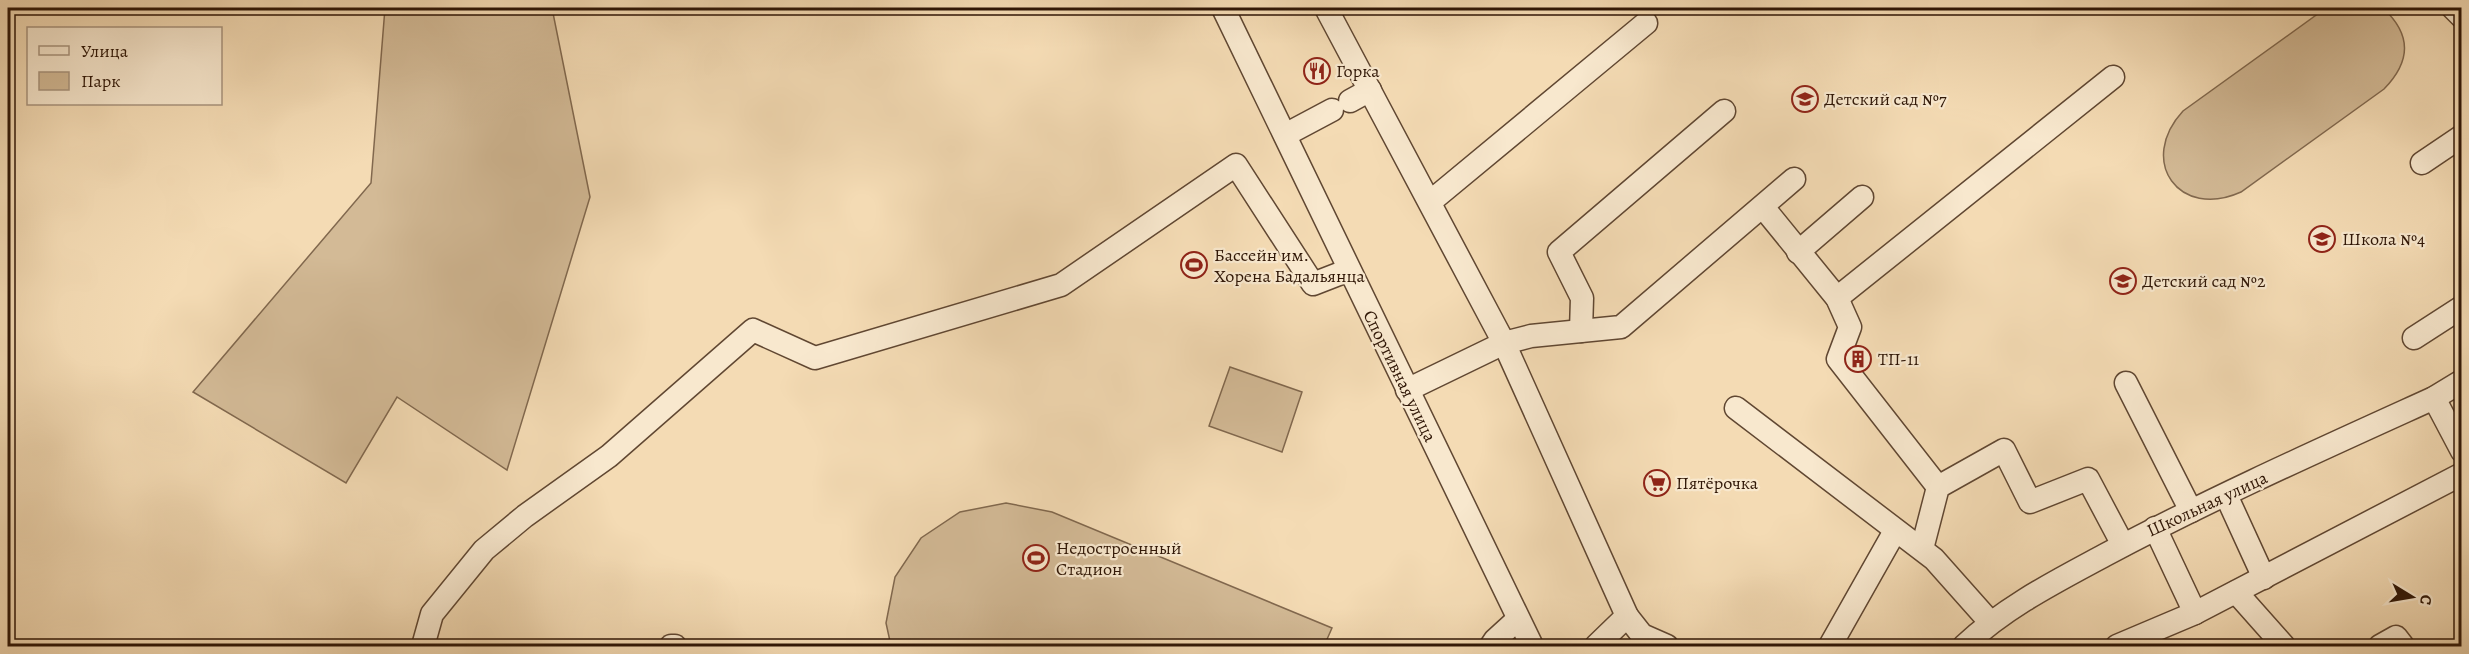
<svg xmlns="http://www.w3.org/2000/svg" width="2469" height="654" font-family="Alegreya,serif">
  <rect width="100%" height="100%" fill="#f4dbb4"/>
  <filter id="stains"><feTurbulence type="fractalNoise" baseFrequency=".00333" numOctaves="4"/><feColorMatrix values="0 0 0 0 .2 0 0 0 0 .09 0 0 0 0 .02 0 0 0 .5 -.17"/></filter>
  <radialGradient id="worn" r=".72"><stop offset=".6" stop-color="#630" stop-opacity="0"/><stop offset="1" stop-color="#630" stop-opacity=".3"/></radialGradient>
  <!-- green -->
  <g fill="#d3ba96" stroke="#81684e" stroke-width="1.5">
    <polygon points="385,8 552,8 590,197 507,470 397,397 346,483 193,392 371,183"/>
    <path d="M 2326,8 L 2383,8 C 2412,35 2411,61 2384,89 L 2241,192 C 2179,220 2137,161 2183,111 Z"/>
    <polygon points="1230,367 1302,392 1282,452 1209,426"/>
    <polygon points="1006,503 1052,512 1332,628 1324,646 891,646 886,623 895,577 921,538 960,512"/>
  </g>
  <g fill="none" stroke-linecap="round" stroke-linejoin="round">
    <defs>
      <g id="minor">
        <polyline points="1223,8 1532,646"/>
        <polyline points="1326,8 1504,343 1627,616 1596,646"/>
        <polyline points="2453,8 2462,17"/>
        <polyline points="1350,101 1370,90"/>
        <polyline points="1285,135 1332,110"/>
        <polyline points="2422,163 2462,136"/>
        <polyline points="1430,202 1646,23"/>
        <polyline points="1763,207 1837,298 1850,327 1838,359 1938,487"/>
        <polyline points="1798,252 1862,197"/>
        <polyline points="1837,298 2113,77"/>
        <polyline points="1581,331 1582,298 1559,252 1724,111"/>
        <polyline points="2414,338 2462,307"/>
        <polyline points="2126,383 2191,511"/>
        <polyline points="1407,390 1504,343 1531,336 1621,327 1794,179"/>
        <polyline points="2434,398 2462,451"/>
        <polyline points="1736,408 1934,559 1990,622"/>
        <polyline points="2226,495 2264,578"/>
        <polyline points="2155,528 2195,613"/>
        <polyline points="1922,549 1938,487 2004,450 2030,502 2088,479 2123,545"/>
        <polyline points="2236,592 2284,646"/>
        <polyline points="1627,616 1642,635 1667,646"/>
        <polyline points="423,646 432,614 484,550 525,516 609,456 753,330 815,358 1061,285 1236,165 1313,284 1349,270"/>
        <polyline points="671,646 675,646"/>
        <polyline points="1491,646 1495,640 1518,619"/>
        <polyline points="1830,646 1895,531"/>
        <path d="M 1964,646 C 2005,607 2055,582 2105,555 C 2212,498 2324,448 2434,398 L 2462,381"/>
        <polyline points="2117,646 2195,613 2462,474"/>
        <polyline points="2380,646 2396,637 2403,646"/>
      </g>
    </defs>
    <!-- minor casing -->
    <use href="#minor" stroke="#604732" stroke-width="25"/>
    <!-- minor -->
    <use href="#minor" stroke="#f8e8ce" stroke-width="22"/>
  </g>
  <!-- icons -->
  <defs>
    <symbol id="restaurant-ring" viewBox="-11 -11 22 22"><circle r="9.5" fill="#f8e8ce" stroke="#8f2418" stroke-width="1.5"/><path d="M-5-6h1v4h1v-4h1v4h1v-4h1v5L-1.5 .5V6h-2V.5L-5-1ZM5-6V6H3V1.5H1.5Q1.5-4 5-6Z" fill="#8f2418"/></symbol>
    <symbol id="school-ring" viewBox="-11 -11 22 22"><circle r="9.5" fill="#f8e8ce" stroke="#8f2418" stroke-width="1.5"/><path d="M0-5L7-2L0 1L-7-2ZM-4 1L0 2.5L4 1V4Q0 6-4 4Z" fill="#8f2418"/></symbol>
    <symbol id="stadium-ring" viewBox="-11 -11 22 22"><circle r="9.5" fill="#f8e8ce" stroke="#8f2418" stroke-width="1.5"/><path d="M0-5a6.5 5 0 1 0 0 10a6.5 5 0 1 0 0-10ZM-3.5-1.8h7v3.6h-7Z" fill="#8f2418"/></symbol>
    <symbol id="building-ring" viewBox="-11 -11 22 22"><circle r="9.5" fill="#f8e8ce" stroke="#8f2418" stroke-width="1.5"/><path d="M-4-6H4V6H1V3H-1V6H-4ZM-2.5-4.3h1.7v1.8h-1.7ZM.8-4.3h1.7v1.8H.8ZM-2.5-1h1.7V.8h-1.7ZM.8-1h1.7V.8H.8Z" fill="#8f2418"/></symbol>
    <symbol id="supermarket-ring" viewBox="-11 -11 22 22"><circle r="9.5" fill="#f8e8ce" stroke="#8f2418" stroke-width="1.5"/><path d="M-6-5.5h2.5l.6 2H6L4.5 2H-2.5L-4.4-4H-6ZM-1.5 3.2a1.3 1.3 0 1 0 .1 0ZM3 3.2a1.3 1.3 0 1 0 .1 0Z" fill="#8f2418"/></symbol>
  </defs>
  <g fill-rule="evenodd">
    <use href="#restaurant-ring" x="1302" y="56" width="30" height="30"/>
    <use href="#school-ring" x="1790" y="84" width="30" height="30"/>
    <use href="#school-ring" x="2307" y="224" width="30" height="30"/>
    <use href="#stadium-ring" x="1179" y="250" width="30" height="30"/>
    <use href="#school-ring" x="2108" y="266" width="30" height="30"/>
    <use href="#building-ring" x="1843" y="344" width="30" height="30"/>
    <use href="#supermarket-ring" x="1642" y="468" width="30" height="30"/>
    <use href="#stadium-ring" x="1021" y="543" width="30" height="30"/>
  </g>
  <g text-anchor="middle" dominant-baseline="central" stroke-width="4.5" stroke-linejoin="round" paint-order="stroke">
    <!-- poi labels -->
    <g font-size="18" fill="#2f1606" stroke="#f8e8ce" text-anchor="start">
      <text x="1336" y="71">Горка</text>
      <text x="1824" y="99">Детский сад №7</text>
      <text x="2342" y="239">Школа №4</text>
      <text x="1214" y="255">Бассейн им.<tspan x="1214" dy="21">Хорена Бадальянца</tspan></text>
      <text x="2142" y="281">Детский сад №2</text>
      <text x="1878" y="359">ТП-11</text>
      <text x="1676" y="483">Пятёрочка</text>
      <text x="1056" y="548">Недостроенный<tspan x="1056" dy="21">Стадион</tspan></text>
    </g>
    <!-- street labels -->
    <g font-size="18" fill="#2f1606" stroke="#f8e8ce">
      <text transform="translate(1400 376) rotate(64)">Спортивная улица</text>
      <text transform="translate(2207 504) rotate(-25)">Школьная улица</text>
    </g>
  </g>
  <!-- margin -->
  <rect width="2469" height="654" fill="none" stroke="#f4dbb4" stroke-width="30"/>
  <rect x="9" y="9" width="2451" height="636" fill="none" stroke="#2f1606" stroke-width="3"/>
  <rect x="15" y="15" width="2439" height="624" fill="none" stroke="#2f1606" stroke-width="1.5"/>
  <!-- legend -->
  <rect x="27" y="27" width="195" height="78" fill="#f8e8ce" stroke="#a8947e" stroke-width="1.5"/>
  <rect x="39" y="46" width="30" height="9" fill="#f8e8ce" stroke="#a8947e" stroke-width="1.5"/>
  <text x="81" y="57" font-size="18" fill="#2f1606">Улица</text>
  <rect x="39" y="72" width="30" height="18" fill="#d3ba96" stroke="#a8947e" stroke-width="1.5"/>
  <text x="81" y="87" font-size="18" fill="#2f1606">Парк</text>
  <!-- north arrow -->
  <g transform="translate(2412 597) rotate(101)" stroke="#f8e8ce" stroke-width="4.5" paint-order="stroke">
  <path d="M0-4.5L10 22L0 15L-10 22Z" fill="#2f1606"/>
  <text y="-9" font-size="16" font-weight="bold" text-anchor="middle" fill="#2f1606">С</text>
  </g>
  <rect width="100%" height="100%" filter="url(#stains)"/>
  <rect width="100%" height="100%" fill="url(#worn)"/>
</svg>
